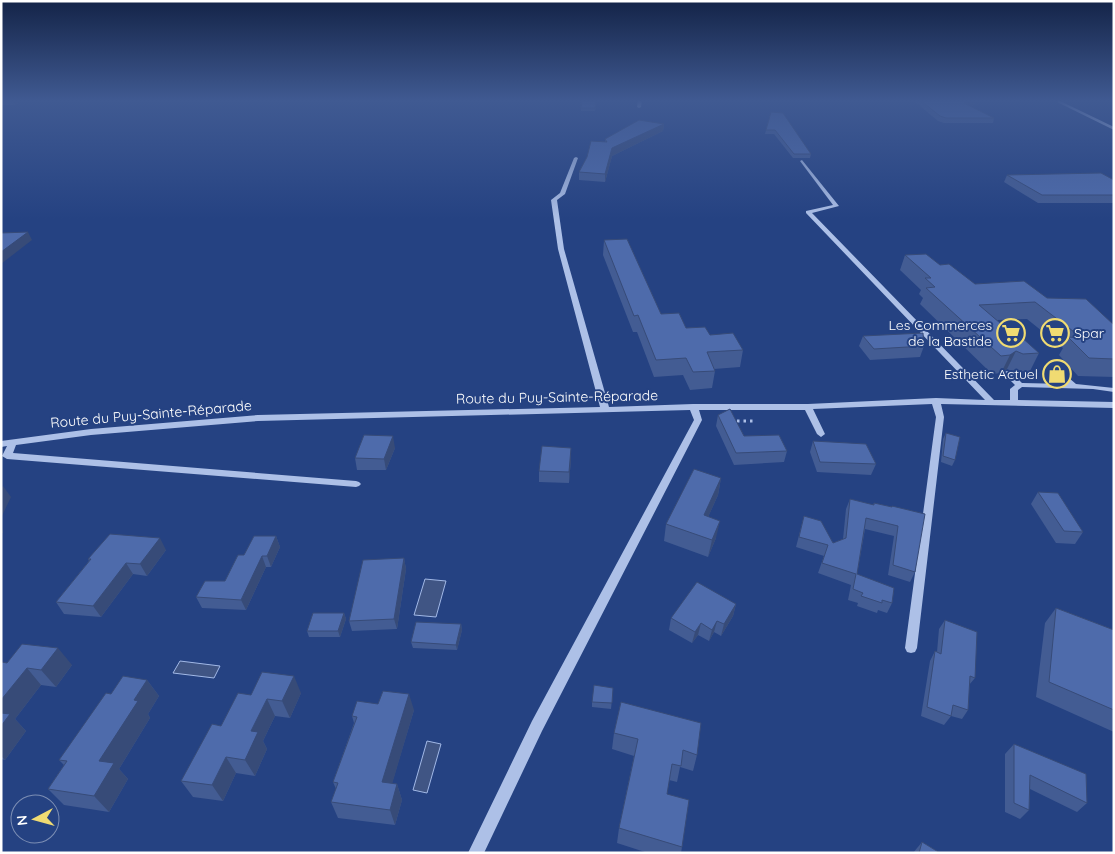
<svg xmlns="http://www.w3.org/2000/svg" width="1115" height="854" font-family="Quicksand,sans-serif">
  <rect width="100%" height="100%" fill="#254282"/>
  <!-- water -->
  <g fill="#405584" stroke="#a2b9e7">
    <polygon points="425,579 446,581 436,617 414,615"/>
    <polygon points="180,661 220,666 214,678 173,673"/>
    <polygon points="427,741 441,744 427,793 413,790"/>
  </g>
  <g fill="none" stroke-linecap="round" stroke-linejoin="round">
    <!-- path -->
    <polyline stroke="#adc0e7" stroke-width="3" stroke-dasharray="2.5 4" stroke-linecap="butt" points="737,421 755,421"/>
    <!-- minor -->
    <g fill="#adc0e7" fill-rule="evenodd">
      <polygon points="638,100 642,100 641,107 639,108 637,107"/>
      <polygon points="1053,100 1058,100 1114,127 1114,130"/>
      <polygon points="576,157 578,158 565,194 557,200 564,249 609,407 693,404 808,404 936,398 985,400 806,213 806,211 833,205 800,161 802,160 839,206 812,213 994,400 1010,400 1010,389 1015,385 1003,373 1007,371 1010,371 1022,383 1066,384 1049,370 1048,368 1052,366 1055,366 1076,384 1114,388 1114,392 1093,389 1022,387 1018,390 1018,400 1114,402 1114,408 941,404 944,417 917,648 915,652 911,653 907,652 905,648 936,417 932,404 813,409 825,434 821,437 817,434 805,410 699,410 702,420 542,731 484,853 468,853 532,721 694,420 690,410 258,421 91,435 16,445 13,453 356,481 359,482 361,484 359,486 356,487 7,459 2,456 7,446 1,447 1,441 91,429 258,415 600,407 558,249 551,200 560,193 574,158"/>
    </g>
  </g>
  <!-- wall -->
  <g fill="#435c93">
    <polygon points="1,100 23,100 15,105 1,105"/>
    <polygon points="597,100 595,111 581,111 581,108"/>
    <polygon points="913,100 975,100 974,105 970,106 994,118 993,123 944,123 938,121"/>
    <polygon points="771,112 811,154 810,158 793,158 774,134 765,134"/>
    <polygon points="664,124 663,131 612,156 605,182 579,180 579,172 587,157 605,142 605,139"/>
    <polygon points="1007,175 1114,180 1114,203 1038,203 1004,182"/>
    <polygon points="604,240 661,314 686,328 710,335 743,350 740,367 714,369 715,371 712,388 690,390 683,375 654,377 637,332 633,332 603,255"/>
    <polygon points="905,255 940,265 975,284 1047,298 1114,325 1114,377 1078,376 1059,355 1063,348 1027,319 997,320 1014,335 1039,353 1030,371 1014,372 1007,369 1001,373 992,374 920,304 923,298 919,294 921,290 900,270"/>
    <polygon points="863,336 924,346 920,357 870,360 859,346"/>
    <polygon points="718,415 744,436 787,451 784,462 734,465 716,426"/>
    <polygon points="946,433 955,460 952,466 941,462 943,439"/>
    <polygon points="813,441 876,464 871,475 817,472 810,452"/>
    <polygon points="395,448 386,470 357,470 355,458"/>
    <polygon points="571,459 569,483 539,482 539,471"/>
    <polygon points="721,478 718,495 708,517 716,538 708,557 664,541 666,524"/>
    <polygon points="1038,492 1083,532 1075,544 1056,543 1031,504"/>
    <polygon points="850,499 873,505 874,503 892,507 892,506 915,572 910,582 888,575 894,536 865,529 857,574 892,603 887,613 878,610 877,613 857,606 858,603 848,600 851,585 818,573 824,556 796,547 804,516 833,543 843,539 846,509"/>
    <polygon points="276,536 280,547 271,567 266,567 246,610 202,608 196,597 225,581 244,555"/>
    <polygon points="166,550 147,576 133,574 101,617 64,614 56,602 89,561 88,559"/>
    <polygon points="404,558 406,569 397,629 352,631 349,621"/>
    <polygon points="736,604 733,616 721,636 714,632 709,641 698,635 692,643 669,630 671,618"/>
    <polygon points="1056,608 1114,630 1114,732 1036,697 1045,623"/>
    <polygon points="344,613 346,619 340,637 309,637 307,631"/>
    <polygon points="945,620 975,678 969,685 968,710 962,719 951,716 944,725 921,716 930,661 935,651 937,652 939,629"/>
    <polygon points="461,624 462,630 457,650 413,648 411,642"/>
    <polygon points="1,663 72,665 56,687 41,685 15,719 26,731 5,760 1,759"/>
    <polygon points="147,680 159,696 148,714 150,718 119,769 128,779 109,812 64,805 48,789 64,765 59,760 111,694"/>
    <polygon points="613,688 611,709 592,707 592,702"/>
    <polygon points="301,693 290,718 275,716 263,741 267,749 255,776 236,773 223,801 193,797 181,781 221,726 251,695"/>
    <polygon points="621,702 697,755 693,771 680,767 677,782 669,780 667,794 682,847 681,853 648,853 617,843 619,828 634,756 612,749 614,733"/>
    <polygon points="414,710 392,783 397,784 402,800 395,825 338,818 331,802 336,789 333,782 354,723 352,716"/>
    <polygon points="1014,744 1087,803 1077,812 1030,789 1029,810 1020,819 1005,812 1005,754"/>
    <polygon points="922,842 940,853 913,853"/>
  </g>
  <!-- shaded-wall -->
  <g fill="#374b78">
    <polygon points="16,100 23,100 15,105 13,101"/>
    <polygon points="976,100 974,105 962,108 964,103"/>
    <polygon points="664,124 663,131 612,156 605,182 605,174 612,148"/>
    <polygon points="28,232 32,240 1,264 1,252"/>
    <polygon points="1016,351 1007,369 1001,373 1010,355"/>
    <polygon points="393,436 395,448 386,470 384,459"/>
    <polygon points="571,448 571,459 569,483 569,472"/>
    <polygon points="721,478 718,495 701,533 704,515"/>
    <polygon points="3,486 11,497 1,518 1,489"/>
    <polygon points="720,521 716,538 708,557 712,540"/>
    <polygon points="1,523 3,533 1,533"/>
    <polygon points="276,536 280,547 271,567 267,556"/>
    <polygon points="160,538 166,550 147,576 140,564"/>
    <polygon points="262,556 266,567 246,610 241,600"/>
    <polygon points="404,558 406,569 397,629 394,619"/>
    <polygon points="126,563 133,574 101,617 93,606"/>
    <polygon points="736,604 733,616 721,636 724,624"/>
    <polygon points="344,613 346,619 340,637 338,631"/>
    <polygon points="717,621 714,632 709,641 712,630"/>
    <polygon points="701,623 698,635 692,643 695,632"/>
    <polygon points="461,624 462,630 457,650 456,645"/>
    <polygon points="58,648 72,665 56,687 41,670"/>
    <polygon points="27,668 41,685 15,719 26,731 5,760 1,756 1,700"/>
    <polygon points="294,676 301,693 290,718 282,701"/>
    <polygon points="147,680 159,696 148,714 150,718 119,769 128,779 109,812 94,796 99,761 134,700"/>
    <polygon points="409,694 414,710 388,798 382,782"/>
    <polygon points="267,699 275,716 263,741 267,749 255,776 245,760 251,731"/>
    <polygon points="226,757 236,773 223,801 212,785"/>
    <polygon points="397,784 402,800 395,825 390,810"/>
  </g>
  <!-- building -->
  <g fill="#4e6bab" stroke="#374b78">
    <polygon points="1,100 16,100 13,101 1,102"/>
    <polygon points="582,100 596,100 595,108 581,108"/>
    <polygon points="920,100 976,100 964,103 994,118 946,118 940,116"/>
    <polygon points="771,112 783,113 811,154 794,154 775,130 766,130"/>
    <polygon points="639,120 664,124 612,148 605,174 579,172 587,157 591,141 607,142 605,139"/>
    <polygon points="1101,173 1114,180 1114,195 1042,195 1007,175"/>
    <polygon points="28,232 1,252 1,233"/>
    <polygon points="627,239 661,314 679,313 686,328 705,327 710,335 733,333 743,350 707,352 715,371 693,372 686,358 656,360 638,315 634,316 604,240"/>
    <polygon points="926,254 940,265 949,264 975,284 1024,281 1047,298 1086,299 1114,325 1114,359 1089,358 1068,337 1082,338 1035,302 979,305 1014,335 1019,335 1039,353 1023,354 1016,351 1010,355 1001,356 926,288 935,287 925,278 931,278 905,255"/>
    <polygon points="923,333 924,346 874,349 863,336"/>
    <polygon points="730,409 744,436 779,435 787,451 736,453 718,415"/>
    <polygon points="946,433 960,437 955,460 943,456"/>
    <polygon points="364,435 393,436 384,459 355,458"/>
    <polygon points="813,441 866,444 876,464 820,462"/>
    <polygon points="542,446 571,448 569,472 539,471"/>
    <polygon points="694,469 721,478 704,515 720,521 712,540 666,524"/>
    <polygon points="1038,492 1058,493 1083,532 1064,531"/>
    <polygon points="850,499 874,505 874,503 892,507 892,506 925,514 915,572 893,565 898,526 866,518 857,574 894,588 892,603 882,600 882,603 861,596 863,593 853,589 856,574 822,563 828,545 799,537 804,516 821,521 833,543 846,538"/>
    <polygon points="110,534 160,538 140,564 126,563 93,606 56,602 91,559 88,559"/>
    <polygon points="254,536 276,536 267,556 262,556 241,600 196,597 205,581 225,581 238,555 244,555"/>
    <polygon points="404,558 394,619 349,621 363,560"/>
    <polygon points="697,582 736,604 724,624 717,621 712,630 701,623 695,632 671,618"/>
    <polygon points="1056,608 1114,630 1114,710 1049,682"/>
    <polygon points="313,613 344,613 338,631 307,631"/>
    <polygon points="945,620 977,632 975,678 970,676 968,710 953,705 951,716 927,707 935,651 941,654"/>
    <polygon points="416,622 461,624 456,645 411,642"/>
    <polygon points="22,644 58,648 41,670 27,668 1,700 1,663 2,662 7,663"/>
    <polygon points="262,672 294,676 282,701 267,699 251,731 258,732 245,760 226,757 212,785 181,781 212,724 221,726 238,693 251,695"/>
    <polygon points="123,676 147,680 134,700 138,701 99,761 114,763 94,796 48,789 67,761 59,760 106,693 111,694"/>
    <polygon points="594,685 613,688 612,703 592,702"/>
    <polygon points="383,691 409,694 382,782 397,784 390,810 331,802 338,783 333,782 357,717 352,716 357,701 378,704"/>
    <polygon points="621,702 701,723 697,755 683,750 681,766 672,764 667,794 689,800 682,847 619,828 638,739 614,733"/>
    <polygon points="1,713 10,714 1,726"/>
    <polygon points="1014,744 1086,774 1087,803 1030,775 1029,810 1014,803"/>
    <polygon points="922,842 940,853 919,853"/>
  </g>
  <!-- sky -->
  <linearGradient id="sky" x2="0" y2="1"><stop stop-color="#142448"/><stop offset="0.46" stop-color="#405a92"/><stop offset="1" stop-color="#405a92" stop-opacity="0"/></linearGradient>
  <rect width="1115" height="219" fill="url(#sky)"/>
  <!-- icons -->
  <defs>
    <symbol id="supermarket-ring" viewBox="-11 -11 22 22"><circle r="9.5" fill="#254282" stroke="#f0db72" stroke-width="1.5"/><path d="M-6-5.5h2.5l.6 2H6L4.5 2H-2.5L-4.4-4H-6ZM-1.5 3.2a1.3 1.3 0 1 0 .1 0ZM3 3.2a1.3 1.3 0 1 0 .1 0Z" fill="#f0db72"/></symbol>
    <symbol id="shop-ring" viewBox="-11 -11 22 22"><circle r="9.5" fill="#254282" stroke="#f0db72" stroke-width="1.5"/><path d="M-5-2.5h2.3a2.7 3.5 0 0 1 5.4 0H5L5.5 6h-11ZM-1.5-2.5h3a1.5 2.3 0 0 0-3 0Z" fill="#f0db72"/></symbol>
  </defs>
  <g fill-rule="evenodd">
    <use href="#supermarket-ring" x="995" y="317" width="32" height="32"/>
    <use href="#supermarket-ring" x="1039" y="317" width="32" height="32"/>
    <use href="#shop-ring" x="1041" y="358" width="32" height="32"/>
  </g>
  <g text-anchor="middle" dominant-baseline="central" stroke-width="4" stroke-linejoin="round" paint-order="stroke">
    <!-- poi labels -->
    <g font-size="14" fill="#fff" stroke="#254282" text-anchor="end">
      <text x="992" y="325">Les Commerces<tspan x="992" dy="16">de la Bastide</tspan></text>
      <text x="1074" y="333" text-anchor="start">Spar</text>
      <text x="1038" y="374">Esthetic Actuel</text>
    </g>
    <!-- street labels -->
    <g font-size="14" fill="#fff" stroke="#254282">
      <text transform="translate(557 397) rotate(-1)">Route du Puy-Sainte-Réparade</text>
      <text transform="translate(151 414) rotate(-5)">Route du Puy-Sainte-Réparade</text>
    </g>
  </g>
  <!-- border -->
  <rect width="1115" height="854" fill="none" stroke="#ffffff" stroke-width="5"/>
  <!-- north arrow -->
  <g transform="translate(35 819) rotate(264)"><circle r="24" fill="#254282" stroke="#7c8eb4"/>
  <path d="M0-4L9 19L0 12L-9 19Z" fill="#f0db72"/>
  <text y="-8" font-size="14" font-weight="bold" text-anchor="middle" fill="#ffffff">N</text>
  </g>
</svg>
